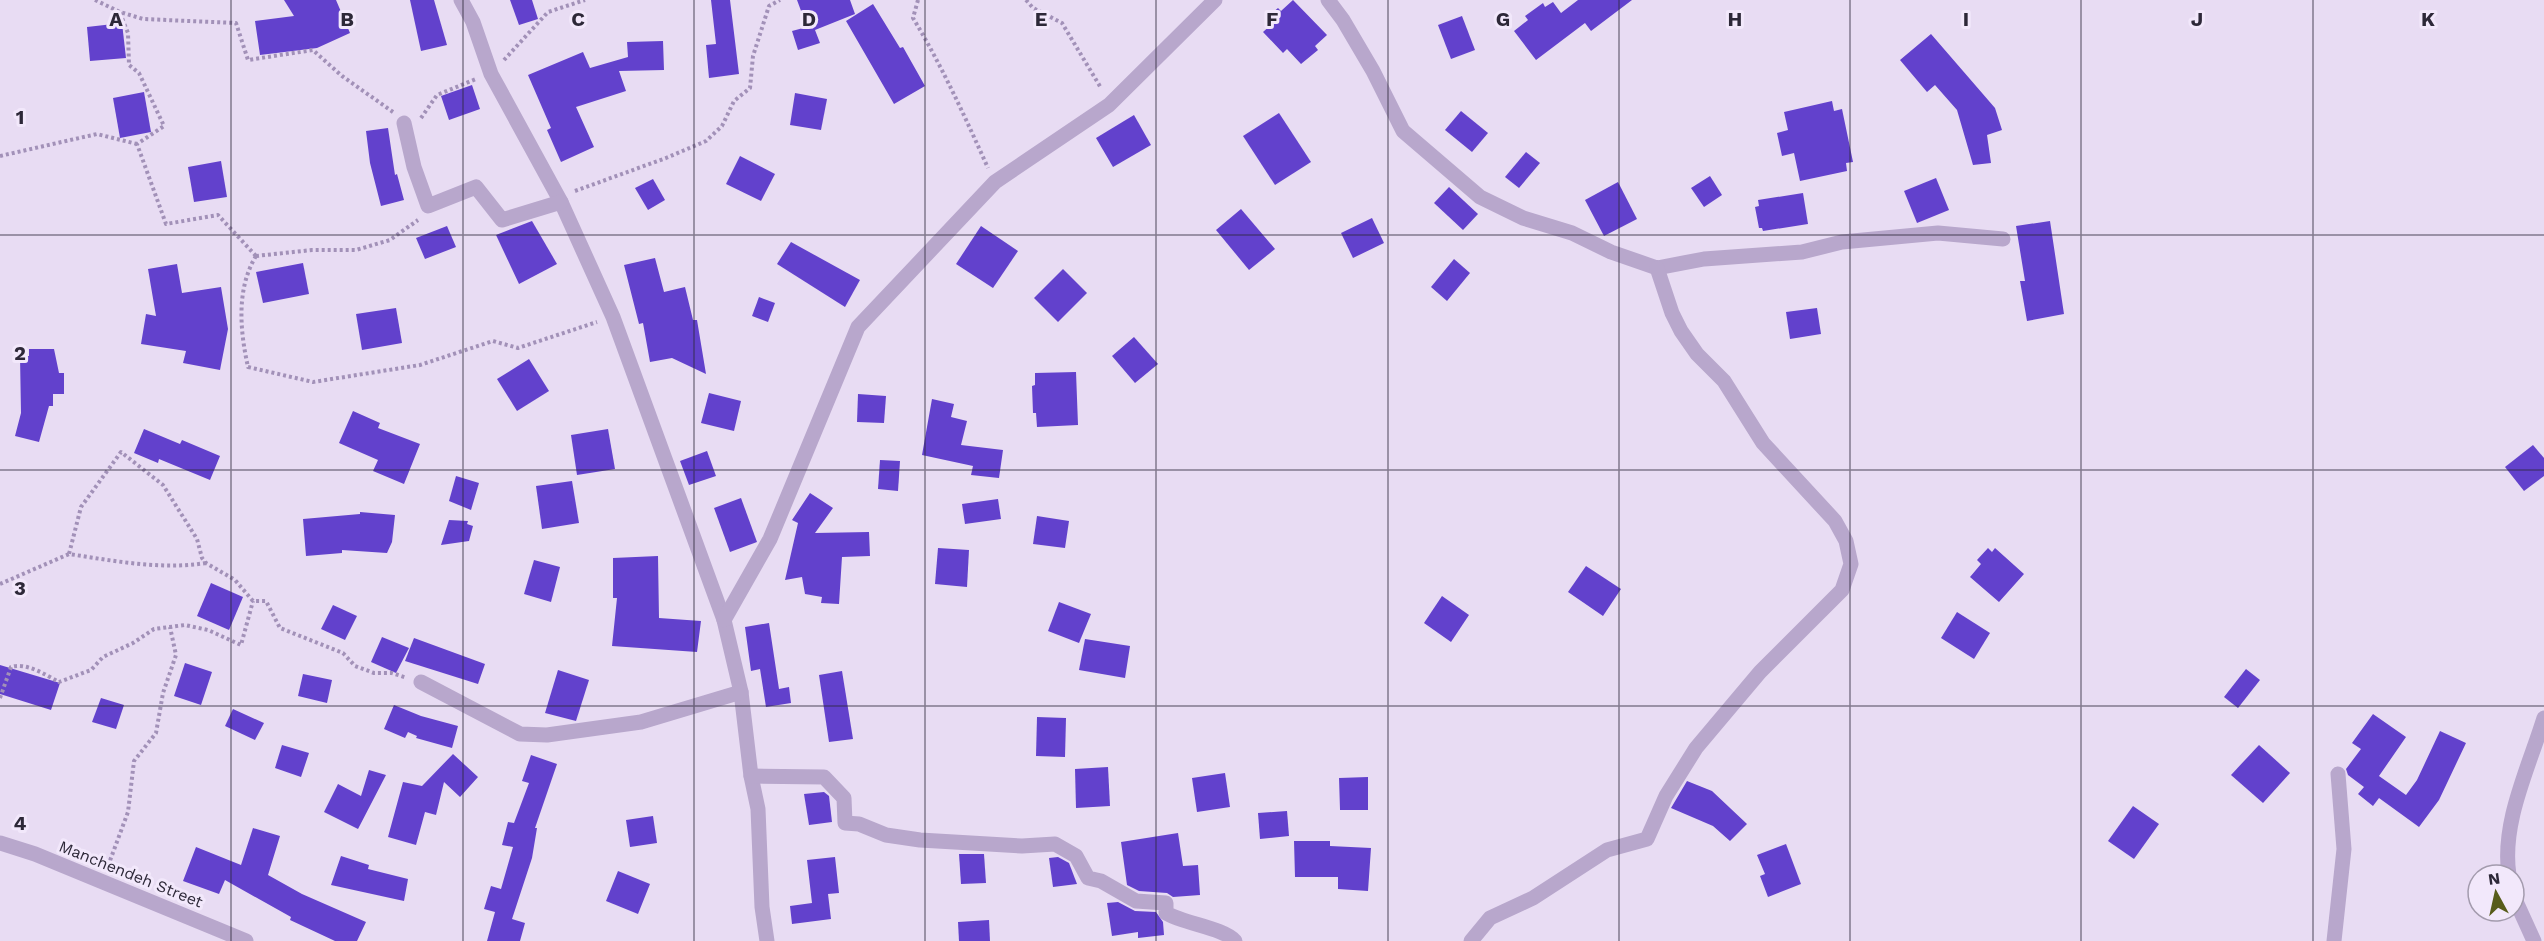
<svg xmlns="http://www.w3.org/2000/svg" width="2544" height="941" font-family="'Work Sans',sans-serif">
  <rect width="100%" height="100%" fill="#e8dcf3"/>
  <!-- building -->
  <g fill="#6241cc">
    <polygon points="284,0 336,0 350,33 317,48 260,55 255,21 294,16"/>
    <polygon points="410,0 434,0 447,45 421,51"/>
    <polygon points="510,0 532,0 538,19 519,25"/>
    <polygon points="711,0 730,0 739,74 709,78 706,45 716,44"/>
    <polygon points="797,0 850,0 855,14 815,30 820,43 798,50 792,31 807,27"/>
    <polygon points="1293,0 1327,35 1315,46 1318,50 1301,64 1287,49 1283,53 1263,32 1272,24 1266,18 1278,8 1281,11"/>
    <polygon points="1578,0 1632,0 1591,31 1585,23 1536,60 1514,31 1528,20 1525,16 1543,3 1545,7 1553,2 1561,13"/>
    <polygon points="873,4 900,48 903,47 925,86 894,104 846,21"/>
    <polygon points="1462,16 1475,50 1451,59 1438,25"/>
    <polygon points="122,23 126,58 90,61 87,27"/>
    <polygon points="1931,34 1995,108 2002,130 1987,135 1991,163 1973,165 1957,110 1935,85 1927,92 1900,60"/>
    <polygon points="663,41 664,70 619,71 626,91 576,107 594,147 561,162 547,130 551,128 528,75 583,52 590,68 628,57 627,42"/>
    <polygon points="472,85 480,109 449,120 441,96"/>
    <polygon points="144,92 151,132 120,138 113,98"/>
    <polygon points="795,93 827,99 821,130 790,125"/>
    <polygon points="1832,101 1834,111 1842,109 1853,162 1846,163 1847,171 1800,181 1794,153 1782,156 1777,133 1788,130 1784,112"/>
    <polygon points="1461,111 1488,133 1472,152 1445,130"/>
    <polygon points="1279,113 1311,162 1275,185 1243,136"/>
    <polygon points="1134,115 1151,145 1113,167 1096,138"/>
    <polygon points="388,128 395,175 397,174 404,200 381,206 370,163 366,131"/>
    <polygon points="1526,152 1540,163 1519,188 1505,177"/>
    <polygon points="740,156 775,174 761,201 726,184"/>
    <polygon points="221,161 227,197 194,202 188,167"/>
    <polygon points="1710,176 1722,195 1704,207 1691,188"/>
    <polygon points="1936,178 1949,210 1917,223 1904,191"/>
    <polygon points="653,179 665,200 648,210 635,188"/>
    <polygon points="1618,182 1637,219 1604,236 1585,200"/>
    <polygon points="1449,187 1478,214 1463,230 1434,203"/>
    <polygon points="1803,193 1808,224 1763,231 1762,228 1759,228 1755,207 1759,206 1758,200"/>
    <polygon points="1241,209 1275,249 1249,270 1216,230"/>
    <polygon points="1372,218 1384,243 1353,258 1341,233"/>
    <polygon points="532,221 557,264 519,284 496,235"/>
    <polygon points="2050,221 2064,314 2027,321 2020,281 2025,281 2016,226"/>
    <polygon points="447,226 456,247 425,259 416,238"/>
    <polygon points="981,226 1018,251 993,288 956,264"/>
    <polygon points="791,242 860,280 845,307 777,264"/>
    <polygon points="655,258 664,292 685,287 693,320 697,320 706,374 672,358 650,362 643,323 639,324 624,265"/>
    <polygon points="1454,259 1470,273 1447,301 1431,287"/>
    <polygon points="303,263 309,294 263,303 256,272"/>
    <polygon points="177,264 182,293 221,287 228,329 220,370 183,363 186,351 141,344 146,314 156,316 148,269"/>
    <polygon points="1063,269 1087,293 1058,322 1034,298"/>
    <polygon points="759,297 775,303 768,322 752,316"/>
    <polygon points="396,308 402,343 362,350 356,314"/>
    <polygon points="1817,308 1821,334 1790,339 1786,312"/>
    <polygon points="1134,337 1158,364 1135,383 1112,356"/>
    <polygon points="29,349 54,349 59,373 64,373 64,394 53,394 53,406 49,406 39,442 15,436 21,413 20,356 29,356"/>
    <polygon points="529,359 549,391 517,411 497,379"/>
    <polygon points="1076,372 1078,425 1037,427 1036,413 1033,413 1032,386 1035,385 1035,373"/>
    <polygon points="709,393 741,401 734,431 701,423"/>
    <polygon points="858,394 886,396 884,423 857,422"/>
    <polygon points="932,399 954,404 951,417 967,421 961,445 1003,450 999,478 971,475 973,466 922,455"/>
    <polygon points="353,411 380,423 378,428 420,444 404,484 373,471 378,460 339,443"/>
    <polygon points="144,429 180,444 182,440 220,456 210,480 159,459 158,463 134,453"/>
    <polygon points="608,429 615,469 577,475 571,435"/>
    <polygon points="2533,445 2544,458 2544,476 2524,491 2505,467"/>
    <polygon points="707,451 716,476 689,485 680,461"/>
    <polygon points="880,460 900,461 898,491 878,489"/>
    <polygon points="456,476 479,483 471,510 449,501"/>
    <polygon points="572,481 579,523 542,529 536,486"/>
    <polygon points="810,493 833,508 815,533 869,532 870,556 842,557 839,604 821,603 822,597 805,594 802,577 785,580 798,523 792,520"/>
    <polygon points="741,498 757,542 730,552 714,508"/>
    <polygon points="998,499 1001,519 965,524 962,504"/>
    <polygon points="360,512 395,515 392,542 387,553 342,550 342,553 306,556 303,519 360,514"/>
    <polygon points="1037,516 1069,521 1065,548 1033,544"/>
    <polygon points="449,520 468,521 467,524 473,526 469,541 441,545"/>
    <polygon points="938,548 969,550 967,587 935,584"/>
    <polygon points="1988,548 1992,552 1995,548 2024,574 1999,602 1970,577 1981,564 1977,560"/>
    <polygon points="658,556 659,618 701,621 697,652 612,646 617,598 613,598 613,558"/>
    <polygon points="534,560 560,567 551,602 524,594"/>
    <polygon points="1586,566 1621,589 1603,616 1568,592"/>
    <polygon points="211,583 243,597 229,630 197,616"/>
    <polygon points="1442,596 1469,615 1451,642 1424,623"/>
    <polygon points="1059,602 1091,614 1079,643 1048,631"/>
    <polygon points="333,605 357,616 345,640 321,629"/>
    <polygon points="1957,612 1990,633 1974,659 1941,638"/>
    <polygon points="769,623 779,689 789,687 791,703 766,707 760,669 751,671 745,627"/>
    <polygon points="382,637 409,648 396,673 371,662"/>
    <polygon points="414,638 485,664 478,684 405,661"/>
    <polygon points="1085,639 1130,646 1125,678 1079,670"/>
    <polygon points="185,663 212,672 201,705 174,696"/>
    <polygon points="0,665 60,683 51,710 0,694"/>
    <polygon points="2246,669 2260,680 2238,708 2224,697"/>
    <polygon points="558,670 589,680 576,721 545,713"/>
    <polygon points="842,671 853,739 829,742 819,675"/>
    <polygon points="303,674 332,680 327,703 298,696"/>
    <polygon points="101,698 124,705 116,729 92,722"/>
    <polygon points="394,705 421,716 458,726 452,748 416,738 417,736 408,732 405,738 384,729"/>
    <polygon points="233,709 264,723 255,740 225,726"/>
    <polygon points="2373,714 2406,737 2379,776 2406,795 2417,780 2440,731 2466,743 2439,800 2419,827 2379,798 2373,806 2358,794 2364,787 2348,775 2346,769 2361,749 2352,743"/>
    <polygon points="1037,717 1066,718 1065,757 1036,756"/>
    <polygon points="282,745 309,753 301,777 275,768"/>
    <polygon points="2259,745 2290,773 2263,803 2231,775"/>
    <polygon points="453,754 478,777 460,797 444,782 436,815 425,812 416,845 388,837 403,782 422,786"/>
    <polygon points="531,755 557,764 535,828 537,828 532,858 512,919 525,923 520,941 487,941 495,912 484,909 491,886 501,889 513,847 502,845 508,822 514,823 529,783 522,781"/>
    <polygon points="1108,767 1110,806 1076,808 1075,769"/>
    <polygon points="369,770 386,775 358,829 324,812 338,784 361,796"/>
    <polygon points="1225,773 1230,807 1197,812 1192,778"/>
    <polygon points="1368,777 1368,810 1340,810 1339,778"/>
    <polygon points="1687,781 1712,791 1747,824 1730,841 1713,826 1671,808"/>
    <polygon points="824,792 829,796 832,822 809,825 804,794"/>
    <polygon points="2133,806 2159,824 2134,859 2108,841"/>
    <polygon points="1287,811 1289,836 1260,839 1258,813"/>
    <polygon points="653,816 657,843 630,847 626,820"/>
    <polygon points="253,828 280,836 268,875 302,894 366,922 357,941 335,941 290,920 291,917 225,880 219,894 183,881 196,847 241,865"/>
    <polygon points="1178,833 1183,866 1198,865 1200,895 1173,897 1167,893 1139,891 1127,885 1121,842"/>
    <polygon points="1294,841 1330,841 1330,846 1371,848 1368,891 1338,889 1338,877 1295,877"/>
    <polygon points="1786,844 1801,884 1768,897 1760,876 1765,874 1757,855"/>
    <polygon points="959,854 984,854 986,883 961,884"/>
    <polygon points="341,856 369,865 368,869 408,879 404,901 331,885"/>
    <polygon points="835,857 839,893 828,894 831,919 792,924 790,906 812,903 807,860"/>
    <polygon points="1058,857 1069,863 1077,884 1053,887 1049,858"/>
    <polygon points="618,871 650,884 638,914 606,901"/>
    <polygon points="1118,902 1135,911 1156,912 1163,922 1164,935 1138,938 1138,932 1112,936 1107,903"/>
    <polygon points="989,920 990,941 959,941 958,922"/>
  </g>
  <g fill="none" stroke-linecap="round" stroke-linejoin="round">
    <!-- path -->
    <g stroke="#a291b8" stroke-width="4" stroke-dasharray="3 3" stroke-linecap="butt">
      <polyline points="95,0 120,12 143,19 236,23 248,60 313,50 342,76 393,112"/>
      <path d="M 918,0 L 913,18 C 942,66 965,117 988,168"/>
      <polyline points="1026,0 1033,8 1062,23 1101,88"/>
      <polyline points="120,13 128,33 129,65 139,73 164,126 137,144 166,224 218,215 256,256"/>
      <polyline points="504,60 548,12 585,0"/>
      <polyline points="421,118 437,95 476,79"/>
      <polyline points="0,156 97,134 137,144"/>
      <polyline points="575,191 666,158 706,141 722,126 734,101 750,88 753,56 769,6 780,0"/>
      <path d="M 256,256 C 236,289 240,331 248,367 L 313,382 L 420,365 L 493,341 L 518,348 L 597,322"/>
      <polyline points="256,256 312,250 356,250 390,240 418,220"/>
      <path d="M 206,563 C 160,570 115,561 69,554 L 81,507 L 121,452 L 163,485 L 197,539 L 202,558 L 206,563 L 235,580 L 253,601 L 266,601 L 280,628 L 343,653 L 355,666 L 374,673 L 392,673 L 407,678"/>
      <polyline points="0,584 69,554"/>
      <path d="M 0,698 L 11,667 C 26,662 46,675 59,682 L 91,670 L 103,657 L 133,643 L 154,629 L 185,625 L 208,630 L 241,645 L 253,601"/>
      <polyline points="108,866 128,812 134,761 156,733 163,693 176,655 170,627"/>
    </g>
    <!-- minor -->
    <g stroke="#b8a7cc" stroke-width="15">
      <polyline points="461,0 473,22 491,74 561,202 613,317 724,620 741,692 751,776 758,809 762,907 767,941"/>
      <polyline points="1328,0 1343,20 1373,71 1403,131 1480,197 1523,218 1572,233 1611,252 1657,268 1704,259 1802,252 1842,242 1938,233 2003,239"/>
      <polyline points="404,123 414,167 428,206 476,187 502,220 561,202"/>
      <polyline points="724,620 770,539 858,327 995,182 1109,105 1215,0"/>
      <polyline points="421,682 520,734 547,735 641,722 741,692"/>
      <path d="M 751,776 L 824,777 L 844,798 L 845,823 L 859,824 L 886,835 L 920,840 L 1022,846 L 1055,844 L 1076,856 L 1088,878 L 1101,881 L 1136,901 L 1166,903 L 1166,913 C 1185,924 1224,928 1235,941"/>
      <polyline points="0,843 35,854 246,941"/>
      <path d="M 2509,875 C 2501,823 2529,767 2544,718"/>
      <polyline points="2514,897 2534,941"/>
      <polyline points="1471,941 1490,918 1533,898 1607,850 1647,839 1666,796 1696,748 1760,672 1842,590 1851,564 1846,541 1835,521 1763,443 1724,381 1697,354 1681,331 1672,313 1657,268"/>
      <polyline points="2334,941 2344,849 2338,774"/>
    </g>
  </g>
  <!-- grid -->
  <path fill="none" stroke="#2d2838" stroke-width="1.5" stroke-opacity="0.55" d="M 231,0 L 231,941M 463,0 L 463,941M 694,0 L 694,941M 925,0 L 925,941M 1156,0 L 1156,941M 1388,0 L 1388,941M 1619,0 L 1619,941M 1850,0 L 1850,941M 2081,0 L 2081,941M 2313,0 L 2313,941M 0,235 L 2544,235M 0,470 L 2544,470M 0,706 L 2544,706"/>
  <g text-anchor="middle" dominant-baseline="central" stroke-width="6" stroke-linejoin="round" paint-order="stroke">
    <!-- street labels -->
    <g font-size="16" fill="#2d2838" stroke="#f2e8fb">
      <text transform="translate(131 874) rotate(22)">Manchendeh Street</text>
    </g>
  </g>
  <g font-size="20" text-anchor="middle" font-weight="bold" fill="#2d2838" stroke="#f2e8fb" stroke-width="6" stroke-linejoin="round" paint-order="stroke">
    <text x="116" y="26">A</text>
    <text x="347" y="26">B</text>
    <text x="578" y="26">C</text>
    <text x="809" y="26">D</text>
    <text x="1041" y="26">E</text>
    <text x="1272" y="26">F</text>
    <text x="1503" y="26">G</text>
    <text x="1735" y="26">H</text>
    <text x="1966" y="26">I</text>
    <text x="2197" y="26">J</text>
    <text x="2428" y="26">K</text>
    <text x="20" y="124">1</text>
    <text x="20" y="360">2</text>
    <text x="20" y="595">3</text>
    <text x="20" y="830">4</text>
  </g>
  <!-- north arrow -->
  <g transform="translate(2496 893) rotate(352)"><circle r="28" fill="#f2e8fb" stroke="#a39bad" stroke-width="1.5"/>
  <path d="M0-4.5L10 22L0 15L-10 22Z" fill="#585c1b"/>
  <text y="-9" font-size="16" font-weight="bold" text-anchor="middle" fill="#2d2838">N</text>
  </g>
</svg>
